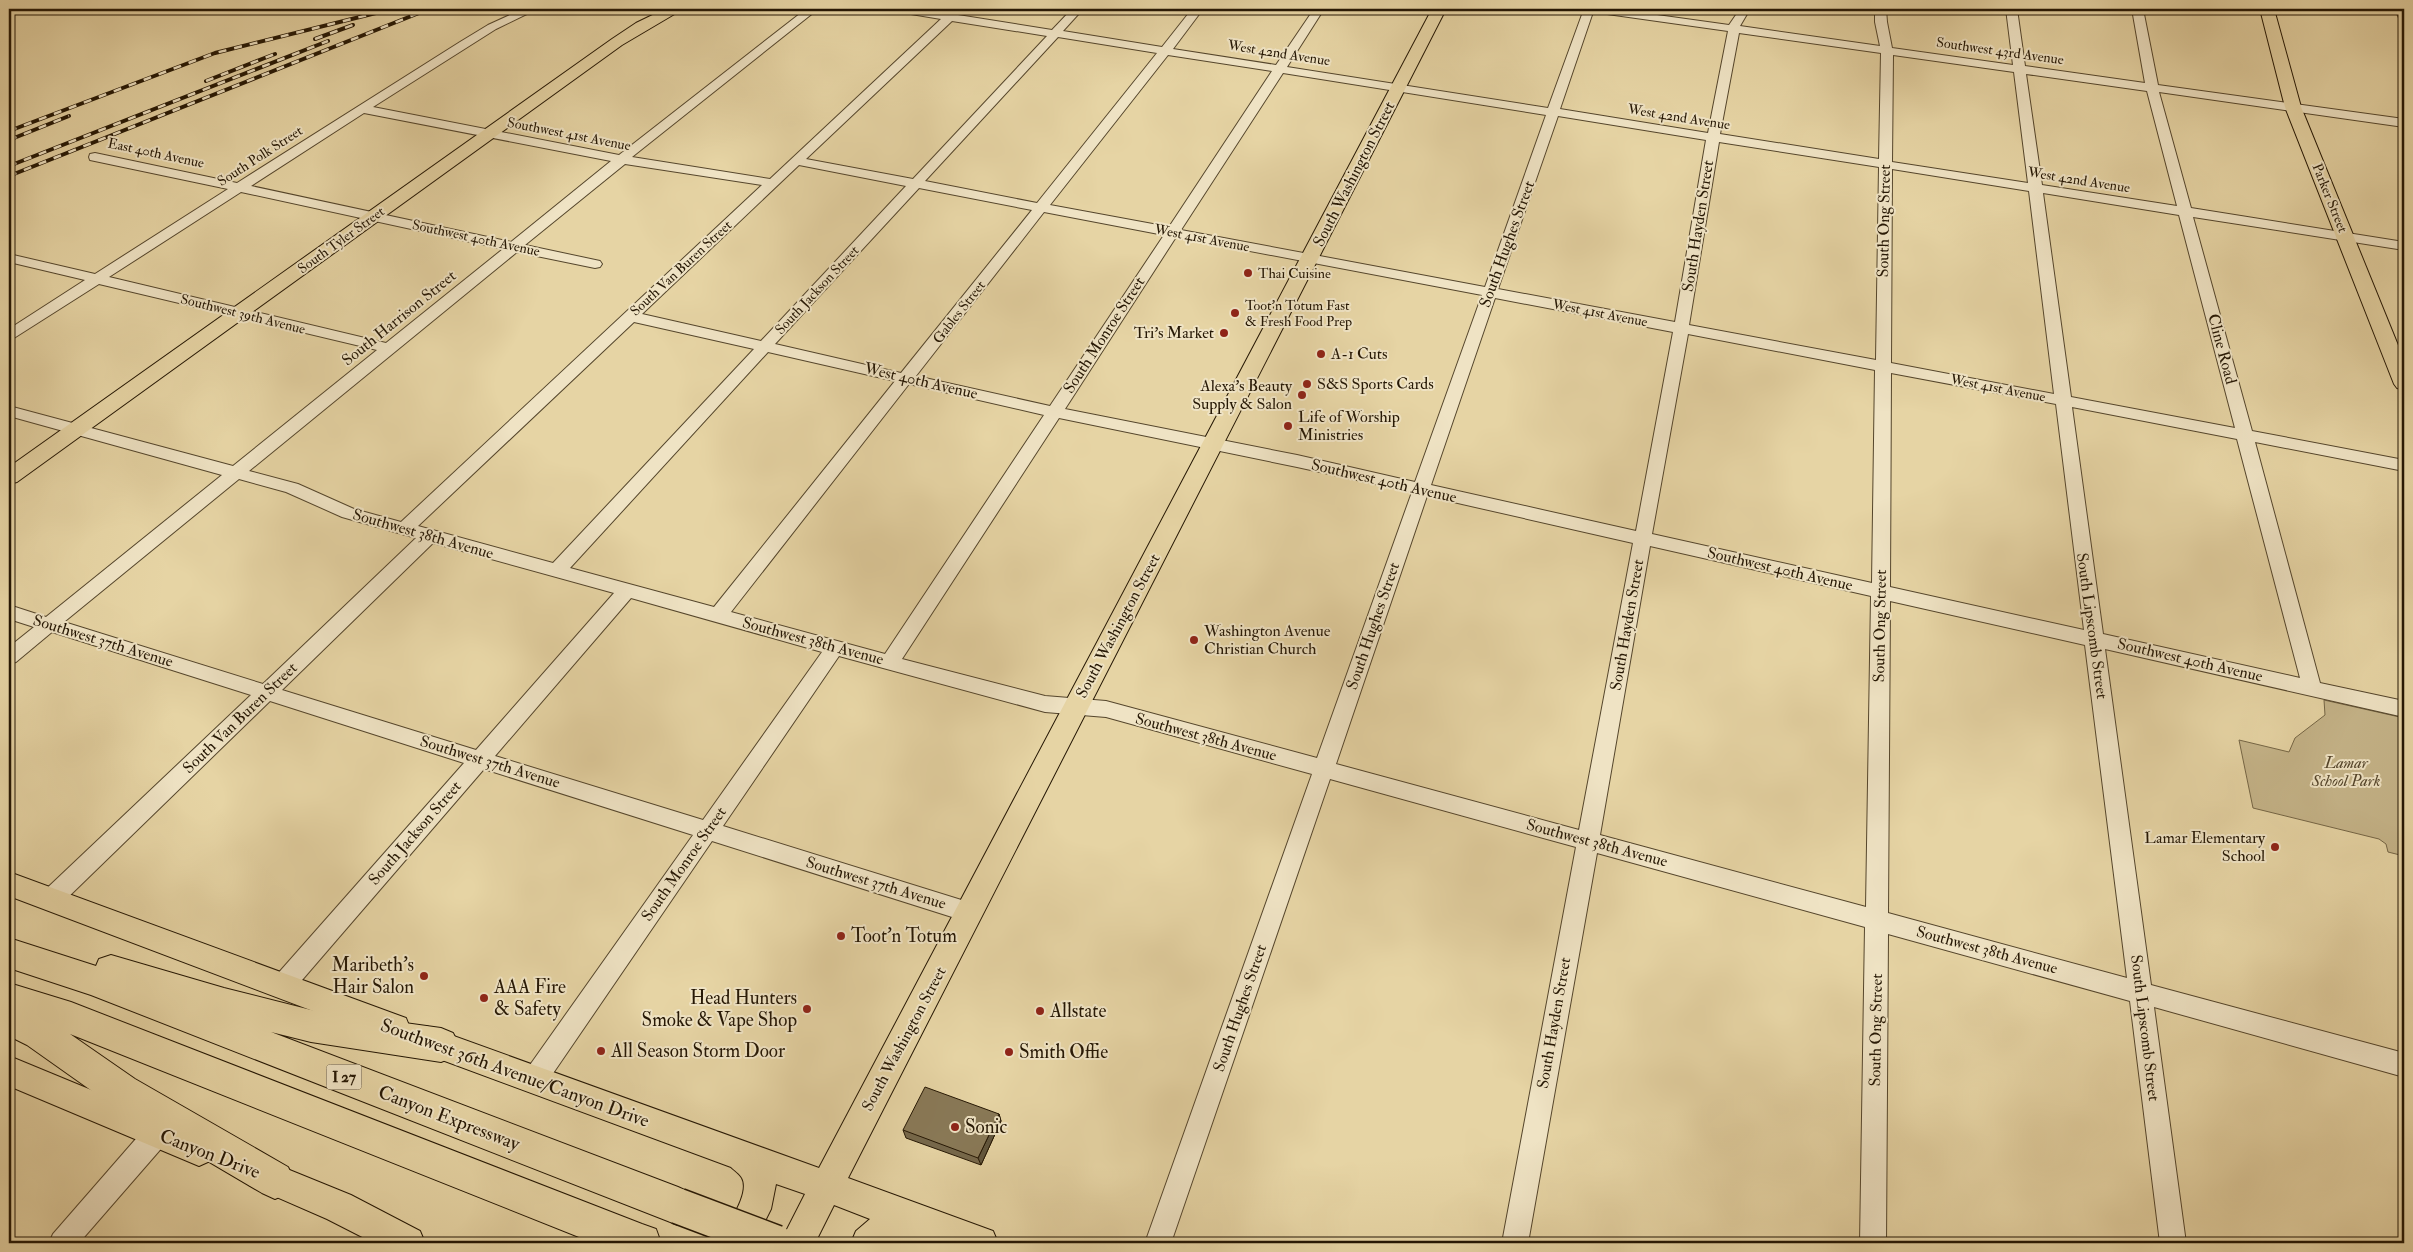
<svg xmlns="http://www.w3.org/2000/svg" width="2413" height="1252" font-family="'IM FELL Double Pica',serif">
  <rect width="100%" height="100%" fill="#e6d4a4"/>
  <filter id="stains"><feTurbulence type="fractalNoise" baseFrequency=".004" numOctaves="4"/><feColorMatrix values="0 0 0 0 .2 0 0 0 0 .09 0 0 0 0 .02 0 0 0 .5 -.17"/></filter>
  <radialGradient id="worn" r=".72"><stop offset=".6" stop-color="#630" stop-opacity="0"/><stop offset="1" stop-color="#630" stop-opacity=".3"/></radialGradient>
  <!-- green -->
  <polygon fill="#c5b489" stroke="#756646" points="2324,700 2404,718 2404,856 2388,852 2386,844 2379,839 2253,808 2239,740 2289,752 2295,738 2325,715"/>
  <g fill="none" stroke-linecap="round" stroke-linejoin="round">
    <defs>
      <g id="minor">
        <path d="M 523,9 L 537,9 L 496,29 L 373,107 L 619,155 L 806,9 L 818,9 L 632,157 L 770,179 L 941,19 L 899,12 L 894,9 L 918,9 L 947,13 L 952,9 L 960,9 L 962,11 L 958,15 L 1052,30 L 1072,9 L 1083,9 L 1063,31 L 1162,47 L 1192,9 L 1203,9 L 1173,49 L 1276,65 L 1314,9 L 1324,9 L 1287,67 L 1548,108 L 1584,9 L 1614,9 L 1729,25 L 1740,9 L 1750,9 L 1740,26 L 1880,46 L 1875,22 L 1875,9 L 1886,9 L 1887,22 L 1892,48 L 2013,65 L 2006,9 L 2017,9 L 2025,66 L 2145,83 L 2132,9 L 2143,9 L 2158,85 L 2404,119 L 2404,127 L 2159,92 L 2191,208 L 2404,242 L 2404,250 L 2193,217 L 2252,431 L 2404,460 L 2404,471 L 2255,442 L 2320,683 L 2404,701 L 2404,717 L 2105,649 L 2151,985 L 2404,1053 L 2404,1077 L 2154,1007 L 2186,1243 L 2160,1243 L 2130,1001 L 1888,934 L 1886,1243 L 1860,1243 L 1865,927 L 1597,853 L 1528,1243 L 1502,1243 L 1576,847 L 1330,779 L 1171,1243 L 1145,1243 L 1312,774 L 1106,717 L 1045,712 L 839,656 L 723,826 L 971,903 L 979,906 L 982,913 L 979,920 L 971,923 L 712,841 L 543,1088 L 534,1092 L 525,1088 L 522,1080 L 525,1072 L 693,835 L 484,769 L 290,994 L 282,997 L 274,994 L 270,986 L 274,978 L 464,763 L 270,701 L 59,906 L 51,909 L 43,906 L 40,899 L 43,892 L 251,695 L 52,632 L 16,662 L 9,664 L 9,647 L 34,627 L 9,619 L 9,605 L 46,617 L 222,475 L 9,416 L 9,406 L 233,466 L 377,350 L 99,284 L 14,338 L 9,339 L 9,329 L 85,280 L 9,262 L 9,254 L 95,274 L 228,189 L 90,160 L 89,157 L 90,154 L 95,153 L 237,183 L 460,42 L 488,25 ZM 1593,12 L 1728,31 L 1708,133 L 1560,109 ZM 952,21 L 1047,36 L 913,179 L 806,159 ZM 1739,33 L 1881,53 L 1879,159 L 1720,134 ZM 1058,37 L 1157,53 L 1037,203 L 925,181 ZM 1168,55 L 1272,71 L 1169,227 L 1050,205 ZM 1893,55 L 2014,72 L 2028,183 L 1892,162 ZM 1283,73 L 1546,115 L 1485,287 L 1181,230 ZM 2026,74 L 2147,91 L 2177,206 L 2042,185 ZM 364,113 L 611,161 L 511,242 L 251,186 ZM 1558,116 L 1706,140 L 1675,322 L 1498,289 ZM 1719,142 L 1879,167 L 1876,360 L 1689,325 ZM 625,164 L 762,185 L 401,522 L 354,509 L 298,484 L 249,471 L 517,252 L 595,268 L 600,267 L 602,264 L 600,261 L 525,245 ZM 799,165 L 906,186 L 761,341 L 642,314 ZM 1892,169 L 2029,191 L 2054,394 L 1891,363 ZM 919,188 L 1032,210 L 901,373 L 775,344 ZM 241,192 L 503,249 L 386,343 L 109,277 ZM 2043,193 L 2179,215 L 2235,428 L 2071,397 ZM 1044,212 L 1164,235 L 1050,406 L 916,376 ZM 1176,237 L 1482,295 L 1415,482 L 1297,455 L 1065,409 ZM 1495,298 L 1673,332 L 1636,531 L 1431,485 ZM 634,322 L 754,349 L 553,563 L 418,526 ZM 1688,334 L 1875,370 L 1872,583 L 1652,534 ZM 768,352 L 895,381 L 714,607 L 570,568 ZM 1891,373 L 2056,404 L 2084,630 L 1890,587 ZM 909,384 L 1044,415 L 885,654 L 731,612 ZM 2072,407 L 2237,439 L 2300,678 L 2103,634 ZM 1059,418 L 1297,467 L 1412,492 L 1317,758 L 1106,701 L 1045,696 L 902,659 ZM 239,479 L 286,492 L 342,517 L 416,538 L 263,684 L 64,622 ZM 1427,496 L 1633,543 L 1579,830 L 1336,764 ZM 433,543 L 614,593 L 476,750 L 282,690 ZM 1650,546 L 1871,596 L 1866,907 L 1600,835 ZM 631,598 L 822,652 L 703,820 L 495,756 ZM 1890,601 L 2085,645 L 2127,978 L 1888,913 Z"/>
        <polygon points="2395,9 2404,9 2404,21 2400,20"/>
        <polygon points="157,1122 166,1125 170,1134 166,1143 79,1243 49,1243 53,1234 148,1125"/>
      </g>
      <g id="major">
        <polygon points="665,9 683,9 622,45 17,482 9,484 9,467 612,39 636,23"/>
        <path d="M 1432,9 L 1446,9 L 848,1178 L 993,1231 L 998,1243 L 936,1243 L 921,1238 L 905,1239 L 893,1243 L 851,1243 L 856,1231 L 870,1219 L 834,1205 L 815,1243 L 780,1243 L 805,1194 L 776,1184 L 771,1209 L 754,1243 L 719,1243 C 725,1228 751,1194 742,1178 C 740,1174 734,1170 731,1167 L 415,1050 L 411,1040 L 415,1030 L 426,1026 L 819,1168 Z"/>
        <polygon points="2260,9 2274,9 2301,107 2404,360 2404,390 2397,388 2394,384 2285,107"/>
        <polygon points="9,872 395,1014 406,1018 410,1028 406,1038 395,1042 9,896"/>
        <polygon points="9,1056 210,1139 215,1150 210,1161 199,1166 9,1086"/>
        <polygon points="260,1158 351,1195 420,1231 425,1243 374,1243 327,1219 249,1185 244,1174 249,1163"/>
      </g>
      <g id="highway">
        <polygon points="9,938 96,966 99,959 111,955 224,988 311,1010 441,1028 453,1033 459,1045 453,1057 441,1062 311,1042 271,1032 678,1187 691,1193 697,1206 691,1219 678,1225 91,995 9,968"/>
        <polygon points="9,983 71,1002 642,1224 656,1229 661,1243 594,1243 70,1034 135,1079 288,1167 294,1180 288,1193 275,1199 262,1193 109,1103 27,1045 9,1036"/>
      </g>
    </defs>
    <!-- minor casing -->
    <use href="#minor" stroke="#55462c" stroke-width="2"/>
    <!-- major casing -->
    <use href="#major" stroke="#251704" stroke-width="2"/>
    <!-- highway casing -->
    <use href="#highway" stroke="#251704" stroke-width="2"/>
    <!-- minor -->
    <use href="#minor" fill="#efe3c4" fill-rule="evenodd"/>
    <!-- major -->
    <use href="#major" fill="#e6d4a4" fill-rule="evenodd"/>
    <!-- highway -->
    <use href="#highway" fill="#e6d4a4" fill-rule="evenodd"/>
    <defs>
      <g id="rail">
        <polyline points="315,39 353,25"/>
        <polyline points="206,81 275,54"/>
        <polyline points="9,131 215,53 392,9"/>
        <polyline points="9,140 69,116"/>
        <polyline points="9,166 328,41"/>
        <polyline points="9,176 429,9"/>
      </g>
    </defs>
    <!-- rail casing -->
    <use href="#rail" stroke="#251704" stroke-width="4"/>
    <!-- rail -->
    <use href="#rail" stroke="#efe3c4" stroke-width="2.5" stroke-dasharray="8" stroke-linecap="butt"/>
    <defs>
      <polyline id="highway-bridge" points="678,1206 776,1243"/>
    </defs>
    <!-- highway-bridge casing -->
    <use href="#highway-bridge" stroke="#251704" stroke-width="38" stroke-linecap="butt"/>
    <!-- highway-bridge -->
    <use href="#highway-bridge" stroke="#e6d4a4" stroke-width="35"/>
  </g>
  <!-- wall -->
  <polygon fill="#76684b" stroke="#251704" points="999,1114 1001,1121 981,1165 906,1138 903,1130"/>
  <!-- shaded-wall -->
  <polygon fill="#60553d" stroke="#251704" points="999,1114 1001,1121 981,1165 978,1158"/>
  <!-- building -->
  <polygon fill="#897957" stroke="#251704" points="925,1087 999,1114 978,1158 903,1130"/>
  <!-- markers -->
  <g fill="#8f2418" stroke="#efe3c4" stroke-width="2">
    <circle cx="1248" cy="273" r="5"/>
    <circle cx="1235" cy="313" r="5"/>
    <circle cx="1224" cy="333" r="5"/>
    <circle cx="1321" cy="354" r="5"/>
    <circle cx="1307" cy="384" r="5"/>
    <circle cx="1302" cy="395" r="5"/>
    <circle cx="1288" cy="426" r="5"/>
    <circle cx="1194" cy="640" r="5"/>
    <circle cx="2275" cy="847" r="5"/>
    <circle cx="841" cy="936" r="5"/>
    <circle cx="424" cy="976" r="5"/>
    <circle cx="484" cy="998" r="5"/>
    <circle cx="807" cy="1009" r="5"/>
    <circle cx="1040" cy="1011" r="5"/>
    <circle cx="601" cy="1051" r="5"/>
    <circle cx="1009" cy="1052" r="5"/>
    <circle cx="955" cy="1127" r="5"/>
  </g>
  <g text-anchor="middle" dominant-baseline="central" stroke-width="4" stroke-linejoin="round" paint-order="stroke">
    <!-- far-street labels -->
    <g font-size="14" fill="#251704" stroke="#efe3c4">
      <text transform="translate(2000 51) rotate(8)">Southwest 43rd Avenue</text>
      <text transform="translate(1279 53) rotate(9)">West 42nd Avenue</text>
      <text transform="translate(1679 117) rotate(9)">West 42nd Avenue</text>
      <text transform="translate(569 134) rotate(11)">Southwest 41st Avenue</text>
      <text transform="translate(156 153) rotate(12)">East 40th Avenue</text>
      <text transform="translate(260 156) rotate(-33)">South Polk Street</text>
      <text transform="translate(2079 180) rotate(9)">West 42nd Avenue</text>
      <text transform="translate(2330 198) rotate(68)">Parker Street</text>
      <text transform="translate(476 238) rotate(12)">Southwest 40th Avenue</text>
      <text transform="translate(1202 238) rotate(11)">West 41st Avenue</text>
      <text transform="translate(341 240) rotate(-36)">South Tyler Street</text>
      <text transform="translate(681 268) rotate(-43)">South Van Buren Street</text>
      <text transform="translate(817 290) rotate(-47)">South Jackson Street</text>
      <text transform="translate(959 312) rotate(-52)">Gables Street</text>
      <text transform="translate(1600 313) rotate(11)">West 41st Avenue</text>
      <text transform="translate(243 314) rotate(14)">Southwest 39th Avenue</text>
      <text transform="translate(1998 388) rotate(11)">West 41st Avenue</text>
    </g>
    <!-- far-poi labels -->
    <g font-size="14" fill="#251704" stroke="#efe3c4" text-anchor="start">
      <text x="1258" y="273">Thai Cuisine</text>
      <text x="1245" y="305">Toot'n Totum Fast<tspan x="1245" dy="16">&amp; Fresh Food Prep</tspan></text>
    </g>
    <!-- shield labels -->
    <rect fill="#efe3c4" stroke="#62543e" stroke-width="1" x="326.5" y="1064.5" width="35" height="25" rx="4"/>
    <g font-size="15" font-weight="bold" fill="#251704">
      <text x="344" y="1077">I 27</text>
    </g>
    <!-- street labels -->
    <g font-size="16" fill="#251704" stroke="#efe3c4">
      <text transform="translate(1354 174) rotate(-63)">South Washington Street</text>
      <text transform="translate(1884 221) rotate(-89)">South Ong Street</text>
      <text transform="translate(1698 226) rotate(-81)">South Hayden Street</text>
      <text transform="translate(1507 244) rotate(-70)">South Hughes Street</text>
      <text transform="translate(399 318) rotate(-39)">South Harrison Street</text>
      <text transform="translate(1104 335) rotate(-57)">South Monroe Street</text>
      <text transform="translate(2222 349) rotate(75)">Cline Road</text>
      <text transform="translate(921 381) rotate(13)">West 40th Avenue</text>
      <text transform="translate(1384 481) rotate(13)">Southwest 40th Avenue</text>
      <text transform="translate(423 534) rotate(16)">Southwest 38th Avenue</text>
      <text transform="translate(1780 569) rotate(13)">Southwest 40th Avenue</text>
      <text transform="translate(1627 625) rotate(-80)">South Hayden Street</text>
      <text transform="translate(1118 626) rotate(-62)">South Washington Street</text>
      <text transform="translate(1373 626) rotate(-71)">South Hughes Street</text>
      <text transform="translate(1880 626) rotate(-89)">South Ong Street</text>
      <text transform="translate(2092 626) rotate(82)">South Lipscomb Street</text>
      <text transform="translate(103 641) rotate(17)">Southwest 37th Avenue</text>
      <text transform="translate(813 641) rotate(15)">Southwest 38th Avenue</text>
      <text transform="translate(2190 660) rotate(13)">Southwest 40th Avenue</text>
      <text transform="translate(240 718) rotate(-44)">South Van Buren Street</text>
      <text transform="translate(1206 737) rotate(15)">Southwest 38th Avenue</text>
      <text transform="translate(490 762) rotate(17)">Southwest 37th Avenue</text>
      <text transform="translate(415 833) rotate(-49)">South Jackson Street</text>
      <text transform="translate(1597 843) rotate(15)">Southwest 38th Avenue</text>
      <text transform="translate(684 864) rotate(-55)">South Monroe Street</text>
      <text transform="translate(876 883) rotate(17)">Southwest 37th Avenue</text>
      <text transform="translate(1987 950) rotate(15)">Southwest 38th Avenue</text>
      <text transform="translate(1240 1008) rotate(-71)">South Hughes Street</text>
      <text transform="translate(1554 1023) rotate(-80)">South Hayden Street</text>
      <text transform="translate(2145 1028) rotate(83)">South Lipscomb Street</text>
      <text transform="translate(1876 1030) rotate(-89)">South Ong Street</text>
      <text transform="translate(904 1039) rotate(-62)">South Washington Street</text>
    </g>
    <!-- poi labels -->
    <g font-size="16" fill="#251704" stroke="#efe3c4" text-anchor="start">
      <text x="1214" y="333" text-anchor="end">Tri’s Market</text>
      <text x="1331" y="354">A-1 Cuts</text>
      <text x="1317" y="384">S&amp;S Sports Cards</text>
      <text x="1292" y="386" text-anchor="end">Alexa's Beauty<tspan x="1292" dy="18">Supply &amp; Salon</tspan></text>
      <text x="1298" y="417">Life of Worship<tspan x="1298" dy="18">Ministries</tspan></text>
      <text x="1204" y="631">Washington Avenue<tspan x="1204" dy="18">Christian Church</tspan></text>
      <text x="2265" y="838" text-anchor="end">Lamar Elementary<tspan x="2265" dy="18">School</tspan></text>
    </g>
    <!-- park labels -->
    <g font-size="16" font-style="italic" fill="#55462c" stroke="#efe3c4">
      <text x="2346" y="763">Lamar<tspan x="2346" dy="18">School Park</tspan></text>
    </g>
    <!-- near-poi labels -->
    <g font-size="19" fill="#251704" stroke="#efe3c4" text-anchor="start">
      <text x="851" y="936">Toot'n Totum</text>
      <text x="414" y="965" text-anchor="end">Maribeth's<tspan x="414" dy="22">Hair Salon</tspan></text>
      <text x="494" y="987">AAA Fire<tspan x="494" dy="22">&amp; Safety</tspan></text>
      <text x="797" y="998" text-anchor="end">Head Hunters<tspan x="797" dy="22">Smoke &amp; Vape Shop</tspan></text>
      <text x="1050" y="1011">Allstate</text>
      <text x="611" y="1051">All Season Storm Door</text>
      <text x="1019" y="1052">Smith Offie</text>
      <text x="965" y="1127">Sonic</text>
    </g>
    <!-- near-street labels -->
    <g font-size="19" fill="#251704" stroke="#efe3c4">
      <text transform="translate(515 1073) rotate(20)">Southwest 36th Avenue/Canyon Drive</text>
      <text transform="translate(449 1118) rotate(21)">Canyon Expressway</text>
      <text transform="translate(210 1154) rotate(21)">Canyon Drive</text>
    </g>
  </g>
  <!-- margin -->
  <rect width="2413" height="1252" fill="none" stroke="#e6d4a4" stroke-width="30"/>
  <rect x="10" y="10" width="2393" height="1232" fill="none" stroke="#251704" stroke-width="2.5"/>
  <rect x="15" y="15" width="2383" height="1222" fill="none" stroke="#251704"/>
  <rect width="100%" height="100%" filter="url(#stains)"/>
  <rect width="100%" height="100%" fill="url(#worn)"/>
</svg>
